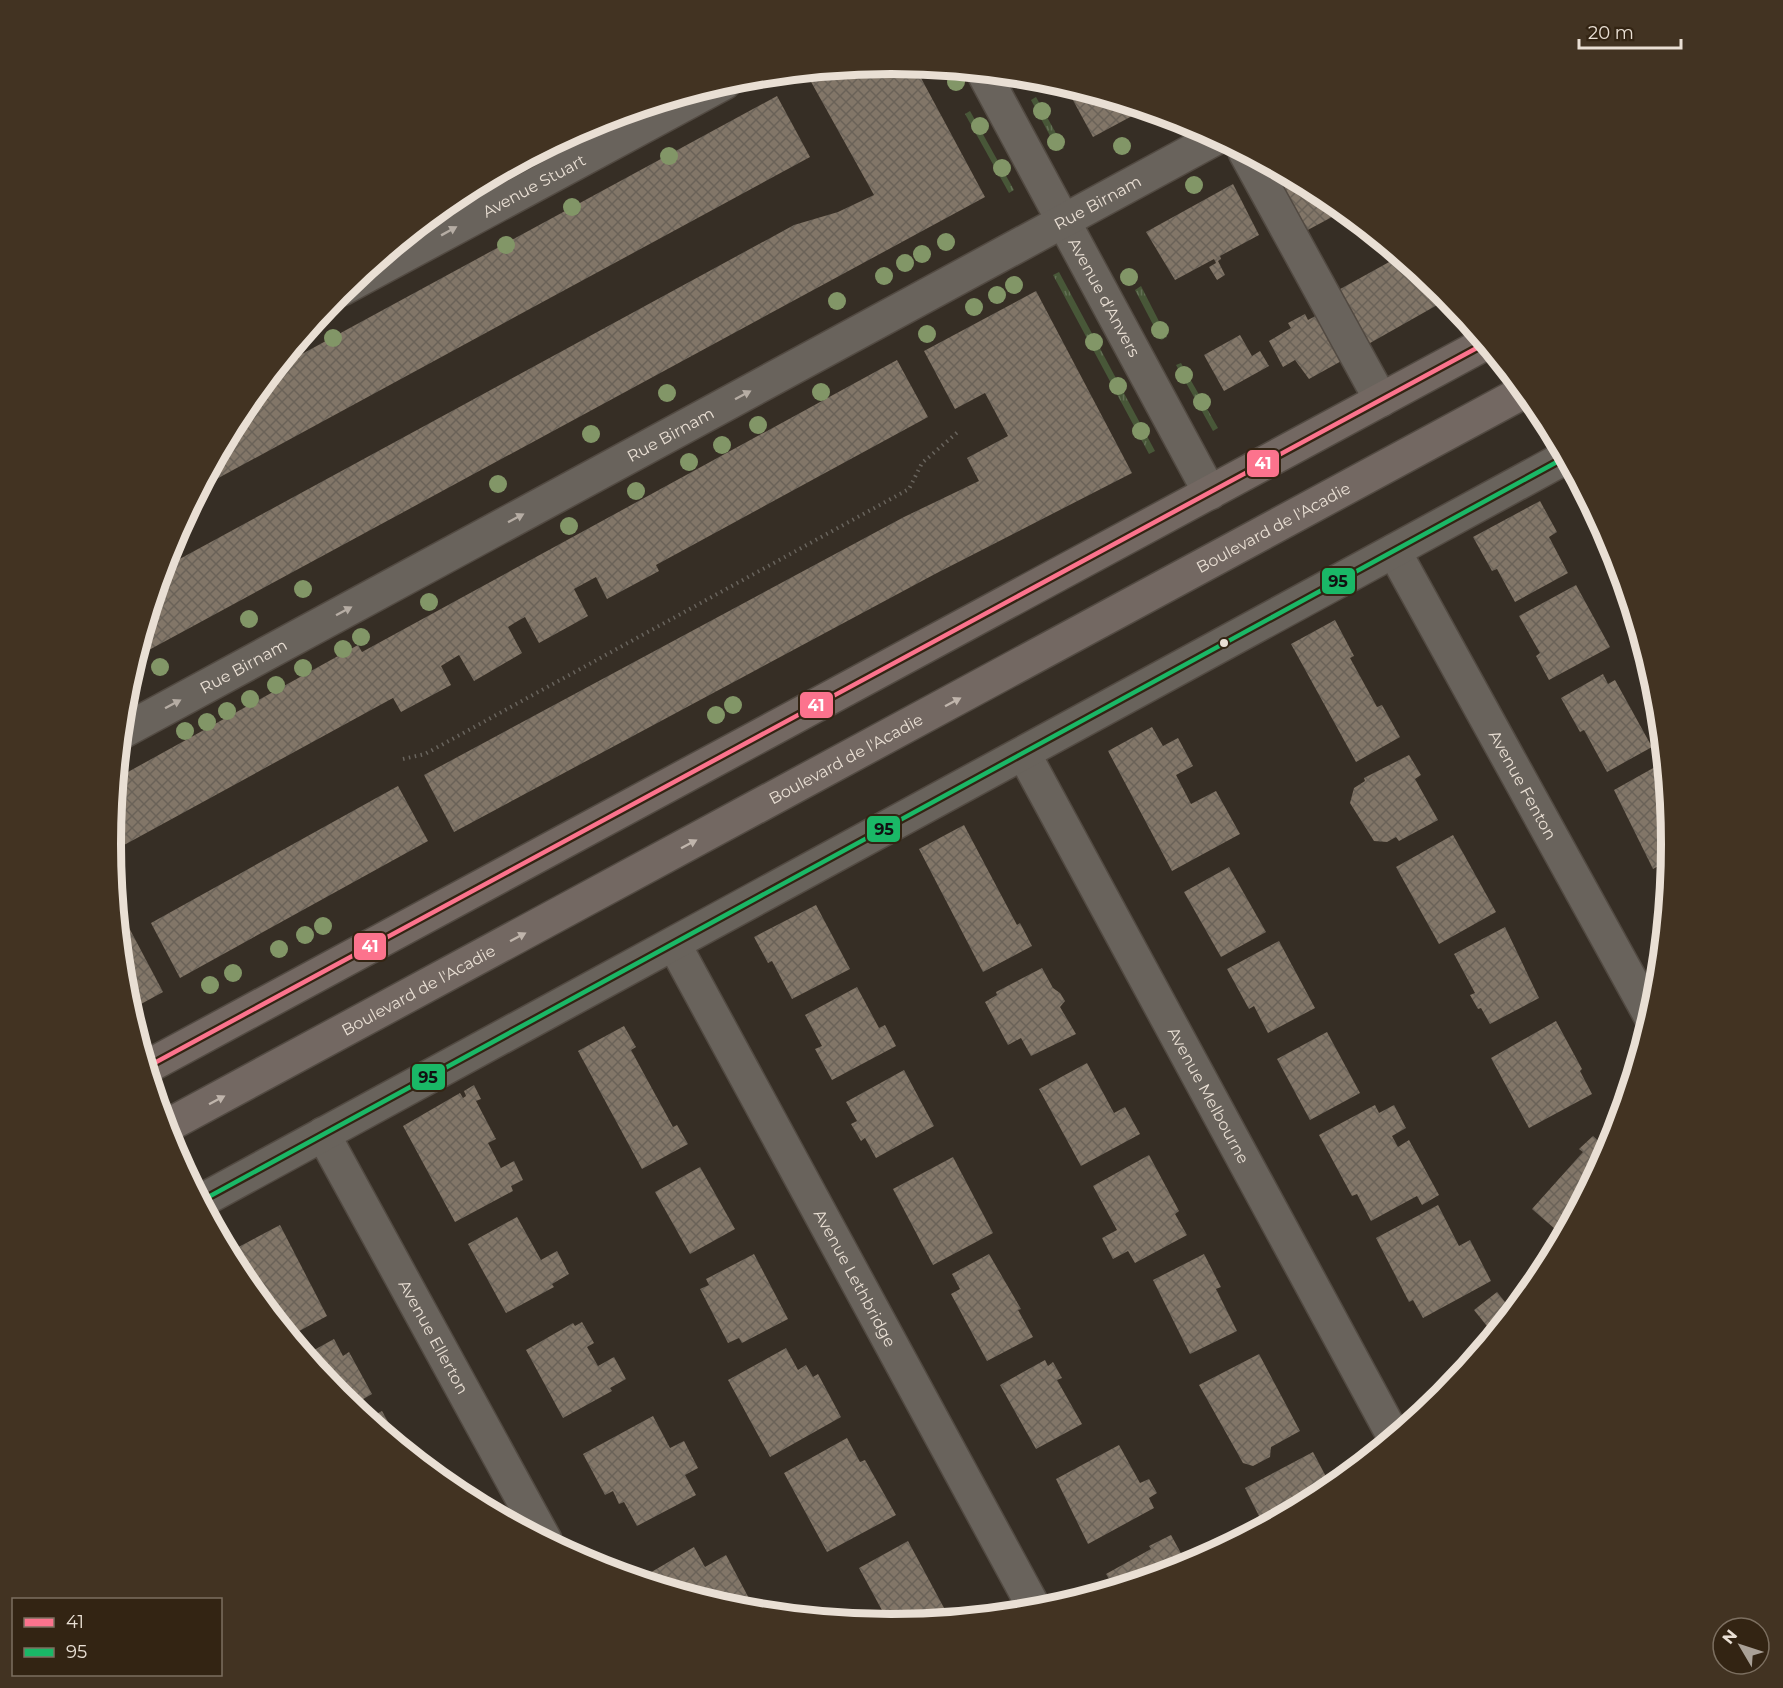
<svg xmlns="http://www.w3.org/2000/svg" width="1783" height="1688" font-family="Montserrat,sans-serif">
  <defs>
    <pattern id="grass-tufts" width="24" height="20" patternUnits="userSpaceOnUse" patternTransform="scale(1.5)"><rect width="24" height="20" fill="#485738"/><path d="M3 7l-1-3M5 7V3M7 7l1-3M15 17l-1-3M17 17v-4M19 17l1-3" fill="none" stroke="#626f54"/></pattern>
    <pattern id="building-cross-hatch" width="8" height="8" patternUnits="userSpaceOnUse" patternTransform="scale(1.5)"><rect width="8" height="8" fill="#827668"/><path d="M0 0l8 8M0 8l8-8" fill="none" stroke="#6a6258"/></pattern>
  </defs>
  <rect width="100%" height="100%" fill="#362e25"/>
  <!-- grass -->
  <g fill="url(#grass-tufts)">
    <polygon points="1036,97 1064,148 1058,151 1031,100"/>
    <polygon points="970,111 1014,190 1009,193 965,114"/>
    <polygon points="1059,272 1155,451 1149,454 1053,275"/>
    <polygon points="1141,286 1167,337 1161,340 1135,290"/>
    <polygon points="1181,363 1218,428 1213,431 1176,365"/>
  </g>
  <!-- building -->
  <g fill="url(#building-cross-hatch)">
    <polygon points="892,63 914,65 985,197 136,657 163,568 794,225 838,212 874,195 810,80 829,69"/>
    <polygon points="1075,88 1129,104 1145,109 1093,137 1068,91"/>
    <polygon points="777,96 810,157 200,488 242,410 278,367"/>
    <polygon points="1273,166 1322,193 1332,211 1329,212 1332,217 1304,232 1267,170"/>
    <polygon points="1233,184 1259,235 1220,256 1221,259 1218,261 1225,275 1217,280 1209,267 1216,263 1214,259 1175,280 1146,232"/>
    <polygon points="1400,256 1414,279 1423,274 1451,301 1441,307 1439,304 1363,347 1333,293"/>
    <polygon points="1036,291 1132,473 935,574 454,832 424,775 904,517 979,481 967,458 1008,436 985,393 955,409 924,351"/>
    <polygon points="1321,313 1345,359 1309,379 1295,360 1283,367 1269,341 1291,328 1288,323 1305,314 1308,320"/>
    <polygon points="1240,335 1252,356 1260,351 1269,366 1224,391 1204,355"/>
    <polygon points="897,360 928,417 656,565 659,571 607,599 596,577 574,589 588,616 539,643 525,617 516,622 508,627 522,653 474,681 459,655 441,666 451,685 401,712 393,698 115,850 111,841 117,778 358,645 362,652"/>
    <polygon points="1540,501 1557,532 1549,537 1568,573 1515,602 1497,569 1492,571 1473,537"/>
    <polygon points="1576,585 1610,647 1549,680 1536,656 1540,653 1519,616"/>
    <polygon points="1335,620 1354,656 1350,658 1377,707 1382,705 1400,737 1356,762 1291,644"/>
    <polygon points="1603,674 1608,684 1615,680 1652,747 1607,772 1584,730 1580,732 1561,698"/>
    <polygon points="1152,727 1163,746 1178,738 1193,766 1176,775 1191,804 1216,791 1240,834 1172,871 1108,751"/>
    <polygon points="1409,755 1421,775 1415,779 1438,820 1399,841 1396,837 1387,842 1374,841 1350,803 1354,788 1365,781 1364,778"/>
    <polygon points="1664,762 1672,844 1671,859 1653,869 1614,790"/>
    <polygon points="398,786 428,841 180,978 151,923"/>
    <polygon points="964,825 1017,925 1020,923 1032,946 983,972 919,849"/>
    <polygon points="1453,835 1496,912 1439,944 1396,867"/>
    <polygon points="1229,867 1266,932 1221,957 1184,892"/>
    <polygon points="117,905 163,992 130,1010 125,996"/>
    <polygon points="816,905 850,969 792,999 772,961 768,963 754,937"/>
    <polygon points="1505,927 1539,998 1490,1024 1481,1008 1478,1009 1470,995 1475,993 1454,954"/>
    <polygon points="1279,941 1315,1008 1268,1033 1254,1006 1249,1009 1227,969"/>
    <polygon points="1042,968 1053,988 1060,993 1065,1001 1060,1007 1076,1034 1031,1056 1021,1038 1008,1045 985,1002 997,995 996,992"/>
    <polygon points="857,987 879,1028 885,1025 896,1046 832,1080 815,1049 822,1046 805,1015"/>
    <polygon points="1556,1021 1582,1069 1580,1071 1592,1094 1529,1128 1491,1058"/>
    <polygon points="624,1026 636,1047 631,1050 673,1127 677,1125 688,1144 642,1169 578,1051"/>
    <polygon points="1327,1032 1360,1093 1310,1120 1277,1059"/>
    <polygon points="1087,1063 1114,1113 1125,1107 1140,1134 1081,1166 1039,1089"/>
    <polygon points="904,1070 934,1126 876,1158 865,1138 861,1141 851,1124 857,1121 846,1102"/>
    <polygon points="474,1085 481,1099 476,1101 496,1139 488,1143 501,1168 514,1161 523,1180 511,1186 513,1191 455,1222 403,1126 460,1093 463,1098 466,1096 464,1091"/>
    <polygon points="1375,1105 1379,1113 1394,1105 1406,1128 1392,1136 1398,1147 1409,1140 1439,1195 1422,1205 1417,1196 1371,1221 1357,1194 1352,1196 1319,1135"/>
    <polygon points="1593,1136 1609,1151 1563,1236 1532,1209 1583,1152 1579,1149"/>
    <polygon points="1149,1155 1179,1211 1175,1214 1187,1235 1135,1263 1128,1251 1113,1259 1102,1238 1117,1230 1093,1186"/>
    <polygon points="953,1157 993,1233 933,1265 893,1189"/>
    <polygon points="700,1167 735,1229 690,1254 655,1192"/>
    <polygon points="1438,1205 1459,1246 1470,1240 1491,1281 1423,1318 1413,1300 1409,1302 1376,1238"/>
    <polygon points="517,1217 541,1260 557,1251 569,1274 552,1284 554,1287 506,1313 468,1244"/>
    <polygon points="280,1225 327,1316 290,1336 250,1287 231,1251"/>
    <polygon points="754,1254 788,1319 742,1343 739,1338 728,1343 700,1289 709,1285 706,1279"/>
    <polygon points="989,1254 1021,1309 1018,1310 1033,1337 987,1361 951,1294 960,1289 952,1274"/>
    <polygon points="1204,1254 1221,1287 1216,1289 1237,1331 1190,1354 1153,1280"/>
    <polygon points="1497,1292 1513,1312 1491,1331 1474,1310"/>
    <polygon points="582,1322 594,1343 587,1347 598,1366 614,1357 626,1379 610,1388 612,1391 563,1418 526,1350 573,1323 575,1326"/>
    <polygon points="334,1339 343,1356 349,1352 372,1394 351,1406 339,1396 305,1355"/>
    <polygon points="786,1348 798,1370 806,1365 813,1377 818,1374 841,1417 770,1457 728,1380"/>
    <polygon points="1259,1354 1300,1431 1271,1447 1270,1457 1253,1466 1243,1463 1199,1385"/>
    <polygon points="1045,1360 1048,1366 1053,1362 1062,1378 1057,1380 1082,1424 1036,1449 1000,1385"/>
    <polygon points="382,1411 402,1447 367,1419"/>
    <polygon points="653,1416 670,1448 684,1441 698,1468 685,1475 696,1495 637,1526 624,1502 619,1504 613,1491 605,1495 583,1454"/>
    <polygon points="847,1438 860,1462 865,1460 896,1515 827,1552 784,1473"/>
    <polygon points="1119,1445 1140,1483 1149,1479 1157,1493 1149,1498 1154,1508 1088,1544 1056,1479"/>
    <polygon points="1313,1452 1332,1488 1264,1526 1245,1488"/>
    <polygon points="1171,1535 1188,1566 1115,1588 1106,1574 1151,1549 1149,1546"/>
    <polygon points="908,1541 950,1619 890,1625 859,1568"/>
    <polygon points="694,1547 705,1567 726,1555 752,1604 739,1610 654,1584 648,1574"/>
  </g>
  <g fill="none" stroke-linecap="round" stroke-linejoin="round">
    <defs>
      <g id="minor">
        <path id="s1" d="M 983,72 L 1210,493"/>
        <polyline points="591,123 604,147"/>
        <polyline points="1245,152 1381,400"/>
        <path id="s2" d="M 342,289 L 724,83"/>
        <path id="s3" d="M 1394,551 L 1651,1017"/>
        <path id="s4" d="M 122,732 L 1218,137"/>
        <path id="s5" d="M 1024,754 L 1394,1437"/>
        <path id="s6" d="M 674,944 L 1036,1611"/>
        <path id="s7" d="M 323,1134 L 545,1540"/>
        <polyline points="201,1201 1566,457"/>
      </g>
      <g id="major">
        <polyline points="147,1067 1486,343"/>
        <path id="s8" d="M 165,1127 L 1525,391"/>
      </g>
    </defs>
    <!-- minor casing -->
    <use href="#minor" stroke="#524a42" stroke-width="36"/>
    <!-- major casing -->
    <use href="#major" stroke="#524a42" stroke-width="36"/>
    <!-- path -->
    <polyline stroke="#69645d" stroke-width="4" stroke-dasharray="1.5 4.5" stroke-linecap="butt" points="403,759 425,754 909,489 922,463 959,431"/>
    <!-- minor -->
    <use href="#minor" stroke="#69635c" stroke-width="33"/>
    <!-- major -->
    <use href="#major" stroke="#736862" stroke-width="33"/>
    <defs>
      <polyline id="bus-1" points="147,1067 1486,343"/>
      <polyline id="bus-2" points="201,1201 1566,457"/>
    </defs>
    <!-- bus-1 casing -->
    <use href="#bus-1" stroke="#332413" stroke-width="9"/>
    <!-- bus-2 casing -->
    <use href="#bus-2" stroke="#332413" stroke-width="9"/>
    <!-- bus-1 -->
    <use href="#bus-1" stroke="#fc738d" stroke-width="4.5"/>
    <!-- bus-2 -->
    <use href="#bus-2" stroke="#1ab867" stroke-width="4.5"/>
  </g>
  <!-- trees -->
  <g fill="#829667">
    <circle cx="956" cy="82" r="9"/>
    <circle cx="1042" cy="111" r="9"/>
    <circle cx="980" cy="126" r="9"/>
    <circle cx="1056" cy="142" r="9"/>
    <circle cx="1122" cy="146" r="9"/>
    <circle cx="669" cy="156" r="9"/>
    <circle cx="1002" cy="168" r="9"/>
    <circle cx="1194" cy="185" r="9"/>
    <circle cx="572" cy="207" r="9"/>
    <circle cx="946" cy="242" r="9"/>
    <circle cx="506" cy="245" r="9"/>
    <circle cx="922" cy="254" r="9"/>
    <circle cx="905" cy="263" r="9"/>
    <circle cx="884" cy="276" r="9"/>
    <circle cx="1129" cy="277" r="9"/>
    <circle cx="1014" cy="285" r="9"/>
    <circle cx="997" cy="295" r="9"/>
    <circle cx="837" cy="301" r="9"/>
    <circle cx="974" cy="307" r="9"/>
    <circle cx="1160" cy="330" r="9"/>
    <circle cx="927" cy="334" r="9"/>
    <circle cx="333" cy="338" r="9"/>
    <circle cx="1094" cy="342" r="9"/>
    <circle cx="1184" cy="375" r="9"/>
    <circle cx="1118" cy="386" r="9"/>
    <circle cx="821" cy="392" r="9"/>
    <circle cx="667" cy="393" r="9"/>
    <circle cx="1202" cy="402" r="9"/>
    <circle cx="758" cy="425" r="9"/>
    <circle cx="1141" cy="431" r="9"/>
    <circle cx="591" cy="434" r="9"/>
    <circle cx="722" cy="445" r="9"/>
    <circle cx="689" cy="462" r="9"/>
    <circle cx="498" cy="484" r="9"/>
    <circle cx="636" cy="491" r="9"/>
    <circle cx="569" cy="526" r="9"/>
    <circle cx="303" cy="589" r="9"/>
    <circle cx="429" cy="602" r="9"/>
    <circle cx="249" cy="619" r="9"/>
    <circle cx="361" cy="637" r="9"/>
    <circle cx="343" cy="649" r="9"/>
    <circle cx="160" cy="667" r="9"/>
    <circle cx="303" cy="668" r="9"/>
    <circle cx="276" cy="685" r="9"/>
    <circle cx="250" cy="699" r="9"/>
    <circle cx="733" cy="705" r="9"/>
    <circle cx="227" cy="711" r="9"/>
    <circle cx="716" cy="715" r="9"/>
    <circle cx="207" cy="722" r="9"/>
    <circle cx="185" cy="731" r="9"/>
    <circle cx="323" cy="926" r="9"/>
    <circle cx="305" cy="935" r="9"/>
    <circle cx="279" cy="949" r="9"/>
    <circle cx="233" cy="973" r="9"/>
    <circle cx="210" cy="985" r="9"/>
  </g>
  <!-- one-way arrows -->
  <defs><path id="oneway-solid" d="M-6-.8H1V-3.2L6.5 0L1 3.2V.8H-6Z" transform="scale(1.5)"/></defs>
  <g fill="#b6ada4">
    <use href="#oneway-solid" transform="translate(449 231) rotate(-29)"/>
    <use href="#oneway-solid" transform="translate(743 395) rotate(-28)"/>
    <use href="#oneway-solid" transform="translate(516 518) rotate(-28)"/>
    <use href="#oneway-solid" transform="translate(344 611) rotate(-28)"/>
    <use href="#oneway-solid" transform="translate(173 704) rotate(-28)"/>
  </g>
  <g fill="#c0b5ac">
    <use href="#oneway-solid" transform="translate(953 702) rotate(-28)"/>
    <use href="#oneway-solid" transform="translate(689 844) rotate(-28)"/>
    <use href="#oneway-solid" transform="translate(518 937) rotate(-28)"/>
    <use href="#oneway-solid" transform="translate(217 1100) rotate(-28)"/>
  </g>
  <!-- markers -->
  <circle fill="#e9dfd4" stroke="#332413" stroke-width="2" cx="1224" cy="643" r="5"/>
  <g text-anchor="middle" dominant-baseline="central" stroke-width="6" stroke-linejoin="round" paint-order="stroke">
    <!-- street labels -->
    <g font-size="16" fill="#e9dfd4" stroke="#332413">
      <text stroke="none"><textPath href="#s2" startOffset="218">Avenue Stuart</textPath></text>
      <text stroke="none"><textPath href="#s4" startOffset="1110">Rue Birnam</textPath></text>
      <text stroke="none"><textPath href="#s1" startOffset="256">Avenue d'Anvers</textPath></text>
      <text stroke="none"><textPath href="#s4" startOffset="624">Rue Birnam</textPath></text>
      <text stroke="none"><textPath href="#s8" startOffset="1260">Boulevard de l'Acadie</textPath></text>
      <text stroke="none"><textPath href="#s4" startOffset="138">Rue Birnam</textPath></text>
      <text stroke="none"><textPath href="#s8" startOffset="774">Boulevard de l'Acadie</textPath></text>
      <text stroke="none"><textPath href="#s3" startOffset="267">Avenue Fenton</textPath></text>
      <text stroke="none"><textPath href="#s8" startOffset="288">Boulevard de l'Acadie</textPath></text>
      <text stroke="none"><textPath href="#s5" startOffset="388">Avenue Melbourne</textPath></text>
      <text stroke="none"><textPath href="#s6" startOffset="380">Avenue Lethbridge</textPath></text>
      <text stroke="none"><textPath href="#s7" startOffset="231">Avenue Ellerton</textPath></text>
    </g>
  </g>
  <!-- crop -->
  <path d="M0 0H1783V1688H0ZM121 844a770 770 0 1 1 1540 0a770 770 0 1 1-1540 0Z" fill="#423322" fill-rule="evenodd"/>
  <path fill="none" stroke="#e9dfd4" stroke-width="8" d="M121 844a770 770 0 1 1 1540 0a770 770 0 1 1-1540 0Z"/>
  <g stroke="#332413" stroke-width="2">
    <rect x="1246" y="449" width="34" height="29" rx="6" fill="#fc738d"/>
    <rect x="1321" y="567" width="35" height="28" rx="6" fill="#1ab867"/>
    <rect x="799" y="691" width="35" height="28" rx="6" fill="#fc738d"/>
    <rect x="866" y="815" width="35" height="28" rx="6" fill="#1ab867"/>
    <rect x="353" y="932" width="34" height="29" rx="6" fill="#fc738d"/>
    <rect x="411" y="1063" width="35" height="28" rx="6" fill="#1ab867"/>
  </g>
  <g font-size="16" text-anchor="middle" font-weight="bold" fill="#fff">
    <text x="1263" y="469">41</text>
    <text x="816" y="711">41</text>
    <text x="370" y="952">41</text>
  </g>
  <g font-size="16" text-anchor="middle" font-weight="bold" fill="#111">
    <text x="1338" y="587">95</text>
    <text x="884" y="835">95</text>
    <text x="428" y="1083">95</text>
  </g>
  <!-- legend -->
  <rect x="12" y="1598" width="210" height="78" fill="#332413" stroke="#7c6f60" stroke-width="1.5"/>
  <rect x="24" y="1618" width="30" height="9" fill="#fc738d" stroke="#7c6f60" stroke-width="1.5"/>
  <text x="66" y="1628" font-size="18" fill="#e9dfd4">41</text>
  <rect x="24" y="1648" width="30" height="9" fill="#1ab867" stroke="#7c6f60" stroke-width="1.5"/>
  <text x="66" y="1658" font-size="18" fill="#e9dfd4">95</text>
  <!-- north arrow -->
  <g transform="translate(1741 1646) rotate(309)"><circle r="28" fill="#332413" stroke="#7c6f60" stroke-width="1.5"/>
  <path d="M0-4.5L10 22L0 15L-10 22Z" fill="#aaa197"/>
  <text y="-9" font-size="16" font-weight="bold" text-anchor="middle" fill="#e9dfd4">N</text>
  </g>
  <!-- scale -->
  <path d="M1579 39v9h102v-9" fill="none" stroke="#e9dfd4" stroke-width="3"/>
  <text x="1588" y="39" font-size="18" fill="#e9dfd4" stroke="#332413" stroke-width="4.5" paint-order="stroke">20 m</text>
</svg>
